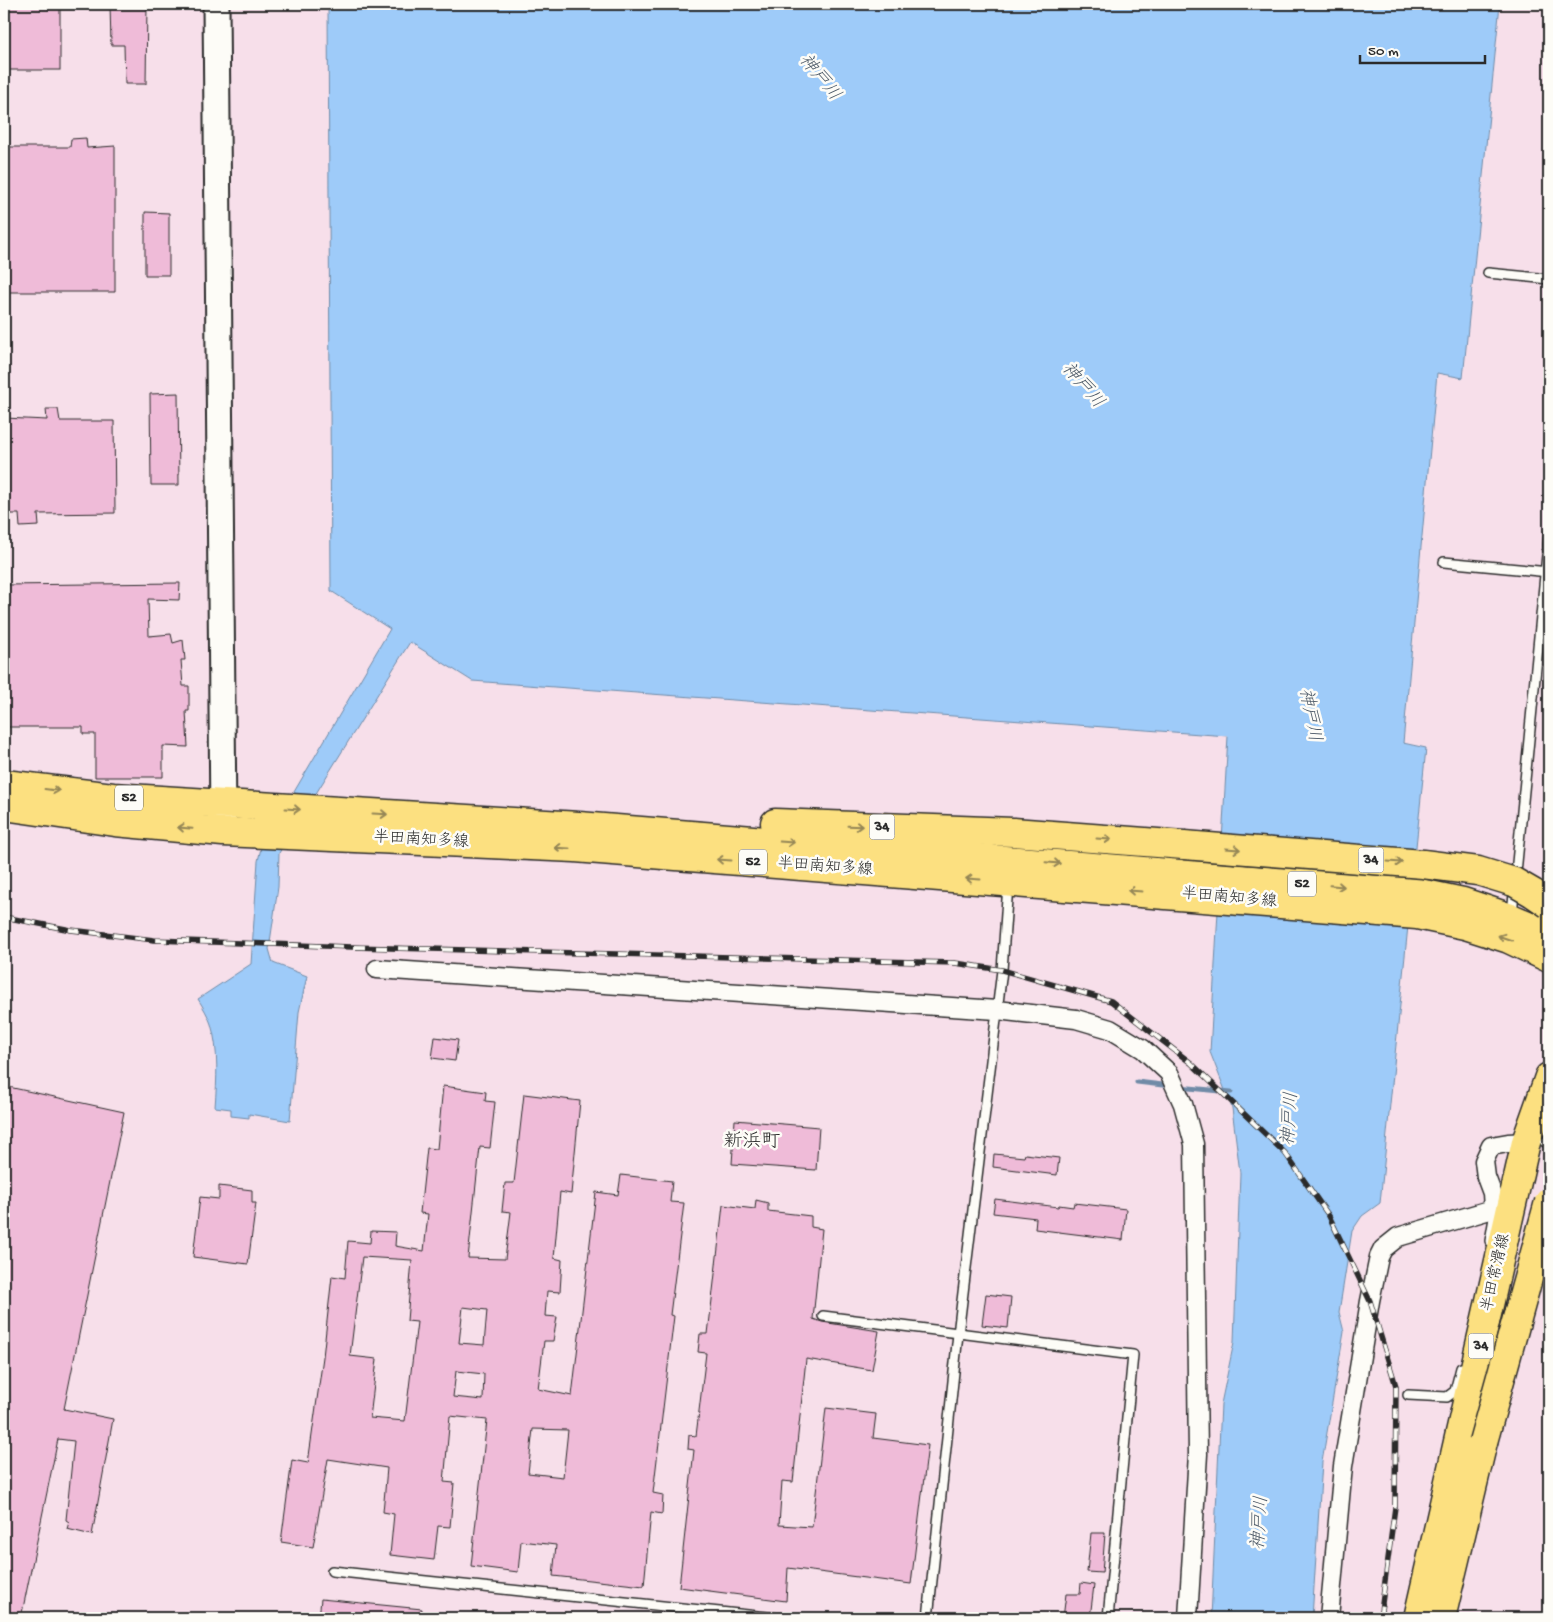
<svg xmlns="http://www.w3.org/2000/svg" width="1553" height="1622" font-family="'Gochi Hand','Klee One',sans-serif">
  <rect width="100%" height="100%" fill="#faeff1"/>
  <filter id="ink" filterUnits="userSpaceOnUse"><feTurbulence type="fractalNoise" baseFrequency=".02" numOctaves="2"/><feDisplacementMap in="SourceGraphic" scale="10" xChannelSelector="R" yChannelSelector="G"/><feConvolveMatrix kernelMatrix="1 2 1 2 8 2 1 2 1" color-interpolation-filters="sRGB"/></filter>
  <g filter="url(#ink)">
    <!-- built -->
    <g fill="#f7dfea">
      <polygon points="4,4 328,4 331,591 472,681 1228,736 1210,1052 1232,1108 1240,1173 1234,1342 1221,1404 1211,1618 4,1618"/>
      <polygon points="1499,4 1549,4 1549,1618 1312,1618 1322,1462 1344,1332 1339,1312 1352,1231 1362,1216 1380,1202 1426,748 1403,743 1437,373 1463,377"/>
    </g>
    <!-- water -->
    <path fill="#9ecbf9" stroke="#708ba7" d="M 328,4 L 1500,4 L 1463,378 L 1437,373 L 1403,743 L 1426,748 L 1380,1203 L 1362,1216 L 1352,1231 L 1339,1312 L 1344,1332 L 1322,1462 L 1312,1618 L 1211,1618 L 1221,1404 L 1234,1342 L 1240,1173 L 1232,1108 L 1210,1052 L 1228,736 L 472,681 L 410,642 L 279,853 L 278,887 L 269,949 L 273,963 L 307,976 L 299,1012 L 290,1121 L 249,1114 L 249,1118 L 231,1116 L 231,1109 L 215,1107 C 217,1080 219,1050 211,1024 C 208,1015 203,1007 198,999 L 251,964 L 258,861 L 261,848 L 390,629 L 331,591 Z"/>
    <g fill="none" stroke-linecap="round" stroke-linejoin="round">
      <!-- stream -->
      <g stroke="#708ba7" stroke-width="5">
        <polyline points="1137,1082 1171,1086"/>
        <polyline points="1179,1087 1231,1092"/>
      </g>
    </g>
    <!-- building -->
    <g fill="#efbbd8" stroke="#2b2b2b" fill-rule="evenodd">
      <rect x="4" y="4" width="56" height="66"/>
      <polygon points="110,4 147,4 146,84 125,84 124,45 111,45"/>
      <polygon points="86,138 87,148 115,146 115,292 4,292 4,147 70,147 71,139"/>
      <polygon points="145,212 169,213 169,275 145,275"/>
      <polygon points="178,393 179,485 151,485 150,394"/>
      <polygon points="46,409 58,409 60,421 114,421 115,513 38,514 39,526 20,527 19,514 4,514 4,418 47,420"/>
      <polygon points="180,583 179,600 148,599 149,636 171,634 173,643 183,640 185,660 181,660 183,686 189,686 189,711 186,711 188,747 163,746 163,777 95,777 95,734 83,734 83,727 4,727 4,585"/>
      <polygon points="435,1037 458,1040 455,1061 432,1058"/>
      <polygon points="4,1086 124,1112 64,1409 113,1419 92,1535 67,1529 69,1522 66,1520 74,1441 58,1439 21,1618 4,1618"/>
      <path d="M 443,1086 L 486,1092 L 485,1101 L 495,1102 L 490,1148 L 480,1147 L 468,1258 L 505,1259 L 511,1212 L 502,1211 L 505,1183 L 514,1183 L 524,1094 L 580,1101 L 571,1194 L 560,1192 L 554,1258 L 562,1260 L 560,1292 L 547,1291 L 545,1316 L 557,1317 L 553,1341 L 544,1341 L 538,1389 L 572,1396 L 596,1192 L 618,1195 L 621,1175 L 672,1181 L 670,1202 L 684,1203 L 670,1315 L 674,1316 L 653,1493 L 663,1495 L 662,1514 L 651,1512 L 644,1586 L 553,1576 L 556,1545 L 521,1541 L 518,1572 L 471,1566 L 487,1420 L 450,1416 L 444,1482 L 454,1483 L 450,1527 L 438,1526 L 434,1560 L 390,1555 L 394,1514 L 383,1512 L 387,1468 L 328,1459 L 313,1547 L 281,1542 L 292,1460 L 308,1463 L 323,1357 L 332,1276 L 345,1278 L 348,1241 L 370,1243 L 371,1231 L 396,1232 L 395,1246 L 424,1251 L 428,1214 L 420,1213 L 427,1148 L 437,1149 ZM 362,1257 L 412,1260 L 407,1321 L 417,1322 L 405,1421 L 370,1418 L 377,1359 L 350,1356 ZM 463,1307 L 487,1310 L 484,1345 L 459,1343 ZM 456,1371 L 484,1374 L 483,1400 L 453,1397 ZM 533,1429 L 568,1430 L 563,1477 L 528,1473 Z"/>
      <polygon points="735,1120 819,1127 816,1170 732,1164"/>
      <polygon points="994,1154 1024,1157 1025,1154 1059,1158 1057,1175 993,1167"/>
      <polygon points="219,1186 252,1190 252,1203 256,1203 248,1264 193,1257 200,1197 219,1199"/>
      <polygon points="995,1199 1058,1207 1059,1205 1073,1207 1074,1203 1126,1209 1123,1240 1035,1229 1036,1218 993,1213"/>
      <polygon points="756,1200 768,1203 768,1211 811,1216 811,1227 822,1229 813,1319 822,1322 879,1331 872,1370 806,1359 793,1482 782,1481 779,1525 812,1527 826,1408 876,1414 873,1438 928,1445 911,1584 788,1568 786,1601 679,1587 694,1450 688,1449 689,1435 696,1436 706,1353 698,1352 700,1334 708,1334 723,1205 755,1209"/>
      <polygon points="986,1294 1011,1297 1008,1328 982,1325"/>
      <polygon points="1091,1533 1105,1533 1102,1573 1087,1572"/>
      <polygon points="1081,1583 1094,1585 1090,1618 1063,1618 1066,1594 1080,1594"/>
      <polygon points="321,1599 422,1609 421,1618 319,1618"/>
    </g>
    <g fill="none" stroke-linecap="round" stroke-linejoin="round">
      <defs>
        <g id="lane">
          <polyline points="1488,273 1549,279"/>
          <polyline points="1444,562 1549,572"/>
          <polyline points="1512,914 1549,534"/>
          <polyline points="1545,1142 1549,1144"/>
          <polyline points="1490,1241 1494,1218 1493,1209"/>
          <polyline points="823,1316 1133,1355 1108,1618"/>
          <polyline points="1408,1395 1447,1397 1455,1391 1461,1368"/>
          <polyline points="332,1571 777,1618"/>
          <polyline points="928,1618 958,1334 1002,970 1008,885"/>
        </g>
        <g id="street">
          <polyline points="377,969 997,1010 1076,1019 1110,1029 1143,1049 1169,1073 1183,1104 1194,1144 1198,1454 1188,1618"/>
          <polyline points="1329,1618 1343,1466 1370,1301 1379,1257 1383,1249 1398,1237 1493,1209 1492,1193 1486,1177 1484,1161 1491,1146 1508,1143 1526,1142"/>
        </g>
        <polyline id="secondary" points="216,4 223,824"/>
        <g id="primary">
          <polyline points="4,784 113,797 579,826 1420,893 1463,902 1511,918 1549,934"/>
          <polyline points="4,806 115,822 223,832 575,848 1417,915 1465,925 1509,939 1549,958"/>
          <polyline points="775,823 1013,832 1184,845"/>
          <polyline points="1418,1618 1526,1142 1549,1077"/>
          <polyline points="1441,1618 1483,1442"/>
        </g>
      </defs>
      <!-- lane casing -->
      <use href="#lane" stroke="#2b2b2b" stroke-width="12"/>
      <!-- street casing -->
      <use href="#street" stroke="#2b2b2b" stroke-width="21"/>
      <!-- secondary casing -->
      <use href="#secondary" stroke="#2b2b2b" stroke-width="29"/>
      <!-- primary casing -->
      <use href="#primary" stroke="#2b2b2b" stroke-width="31"/>
      <!-- lane -->
      <use href="#lane" stroke="#fdfcf7" stroke-width="9"/>
      <!-- street -->
      <use href="#street" stroke="#fdfcf7" stroke-width="18"/>
      <!-- secondary -->
      <use href="#secondary" stroke="#fdfcf7" stroke-width="25"/>
      <!-- primary -->
      <use href="#primary" stroke="#fce080" stroke-width="28"/>
      <defs>
        <polyline id="rail" points="4,917 71,930 154,940 352,947 955,963 1002,970 1111,1001 1191,1063 1285,1153 1329,1216 1370,1301 1396,1386 1395,1507 1380,1618"/>
      </defs>
      <!-- rail casing -->
      <use href="#rail" stroke="#2b2b2b" stroke-width="5.5"/>
      <!-- rail -->
      <use href="#rail" stroke="#fdfcf7" stroke-width="4" stroke-dasharray="11" stroke-linecap="butt"/>
      <defs>
        <g id="primary-bridge">
          <polyline points="1184,845 1423,864 1478,871 1514,882 1533,893 1549,904"/>
          <polyline points="1483,1442 1549,1202"/>
        </g>
      </defs>
      <!-- primary-bridge casing -->
      <use href="#primary-bridge" stroke="#2b2b2b" stroke-width="31" stroke-linecap="butt"/>
      <!-- primary-bridge -->
      <use href="#primary-bridge" stroke="#fce080" stroke-width="28"/>
    </g>
    <!-- one-way arrows -->
    <defs><path id="oneway-shaft" d="M-6 0H5M1.5-3L5.5 0L1.5 3" fill="none" stroke-width="1.6" stroke-linecap="round" stroke-linejoin="round" transform="scale(1.25)"/></defs>
    <g stroke="#948656">
      <use href="#oneway-shaft" transform="translate(52 790) rotate(7)"/>
      <use href="#oneway-shaft" transform="translate(293 809) rotate(4)"/>
      <use href="#oneway-shaft" transform="translate(380 814) rotate(3)"/>
      <use href="#oneway-shaft" transform="translate(855 826) rotate(2)"/>
      <use href="#oneway-shaft" transform="translate(185 828) rotate(-175)"/>
      <use href="#oneway-shaft" transform="translate(1104 839) rotate(4)"/>
      <use href="#oneway-shaft" transform="translate(787 842) rotate(4)"/>
      <use href="#oneway-shaft" transform="translate(562 848) rotate(-177)"/>
      <use href="#oneway-shaft" transform="translate(1233 849) rotate(4)"/>
      <use href="#oneway-shaft" transform="translate(724 860) rotate(-176)"/>
      <use href="#oneway-shaft" transform="translate(1395 862) rotate(4)"/>
      <use href="#oneway-shaft" transform="translate(1053 863) rotate(5)"/>
      <use href="#oneway-shaft" transform="translate(973 879) rotate(-176)"/>
      <use href="#oneway-shaft" transform="translate(1337 886) rotate(5)"/>
      <use href="#oneway-shaft" transform="translate(1135 891) rotate(-176)"/>
      <use href="#oneway-shaft" transform="translate(1505 938) rotate(-161)"/>
    </g>
  </g>
  <g text-anchor="middle" dominant-baseline="central" stroke-width="5" stroke-linejoin="round" paint-order="stroke">
    <!-- shield labels -->
    <g fill="#fdfcf7" stroke="#6a6a68" stroke-width="1">
      <rect x="115" y="785.5" width="28" height="25" rx="4"/>
      <rect x="869.5" y="814.5" width="25" height="25" rx="4"/>
      <rect x="1358.5" y="847.5" width="25" height="25" rx="4"/>
      <rect x="739" y="849.5" width="28" height="25" rx="4"/>
      <rect x="1288" y="871.5" width="28" height="25" rx="4"/>
      <rect x="1468.5" y="1333.5" width="25" height="25" rx="4"/>
    </g>
    <g font-size="15" font-weight="bold" fill="#2b2b2b">
      <text x="129" y="798">52</text>
      <text x="882" y="827">34</text>
      <text x="1371" y="860">34</text>
      <text x="753" y="862">52</text>
      <text x="1302" y="884">52</text>
      <text x="1481" y="1346">34</text>
    </g>
    <!-- street labels -->
    <g font-size="16" fill="#2b2b2b" stroke="#fdfcf7">
      <text transform="translate(421 841) rotate(3)">半田南知多線</text>
      <text transform="translate(825 868) rotate(4)">半田南知多線</text>
      <text transform="translate(1229 899) rotate(5)">半田南知多線</text>
      <text transform="translate(1497 1273) rotate(-77)">半田常滑線</text>
    </g>
    <!-- water labels -->
    <g font-size="18" font-style="italic" fill="#4e5b69" stroke="#fdfcf7">
      <text transform="translate(819 78) rotate(51)">神戸川</text>
      <text transform="translate(1082 386) rotate(49)">神戸川</text>
      <text transform="translate(1309 715) rotate(79)">神戸川</text>
      <text transform="translate(1291 1119) rotate(-86)">神戸川</text>
      <text transform="translate(1261 1523) rotate(-86)">神戸川</text>
    </g>
    <!-- quarter labels -->
    <g font-size="19" fill="#2b2b2b" stroke="#fdfcf7">
      <text x="752" y="1142">新浜町</text>
    </g>
  </g>
  <!-- margin -->
  <rect width="1553" height="1622" fill="none" stroke="#fdfcf7" stroke-width="20"/>
  <rect x="10" y="10" width="1533" height="1602" fill="none" stroke="#2b2b2b" stroke-width="2" filter="url(#ink)"/>
  <!-- scale -->
  <path d="M1360 55v8h125v-8" fill="none" stroke="#2b2b2b" stroke-width="2.5"/>
  <text x="1368" y="55" font-size="15" fill="#2b2b2b" stroke="#fdfcf7" stroke-width="4" paint-order="stroke">50 m</text>
</svg>
